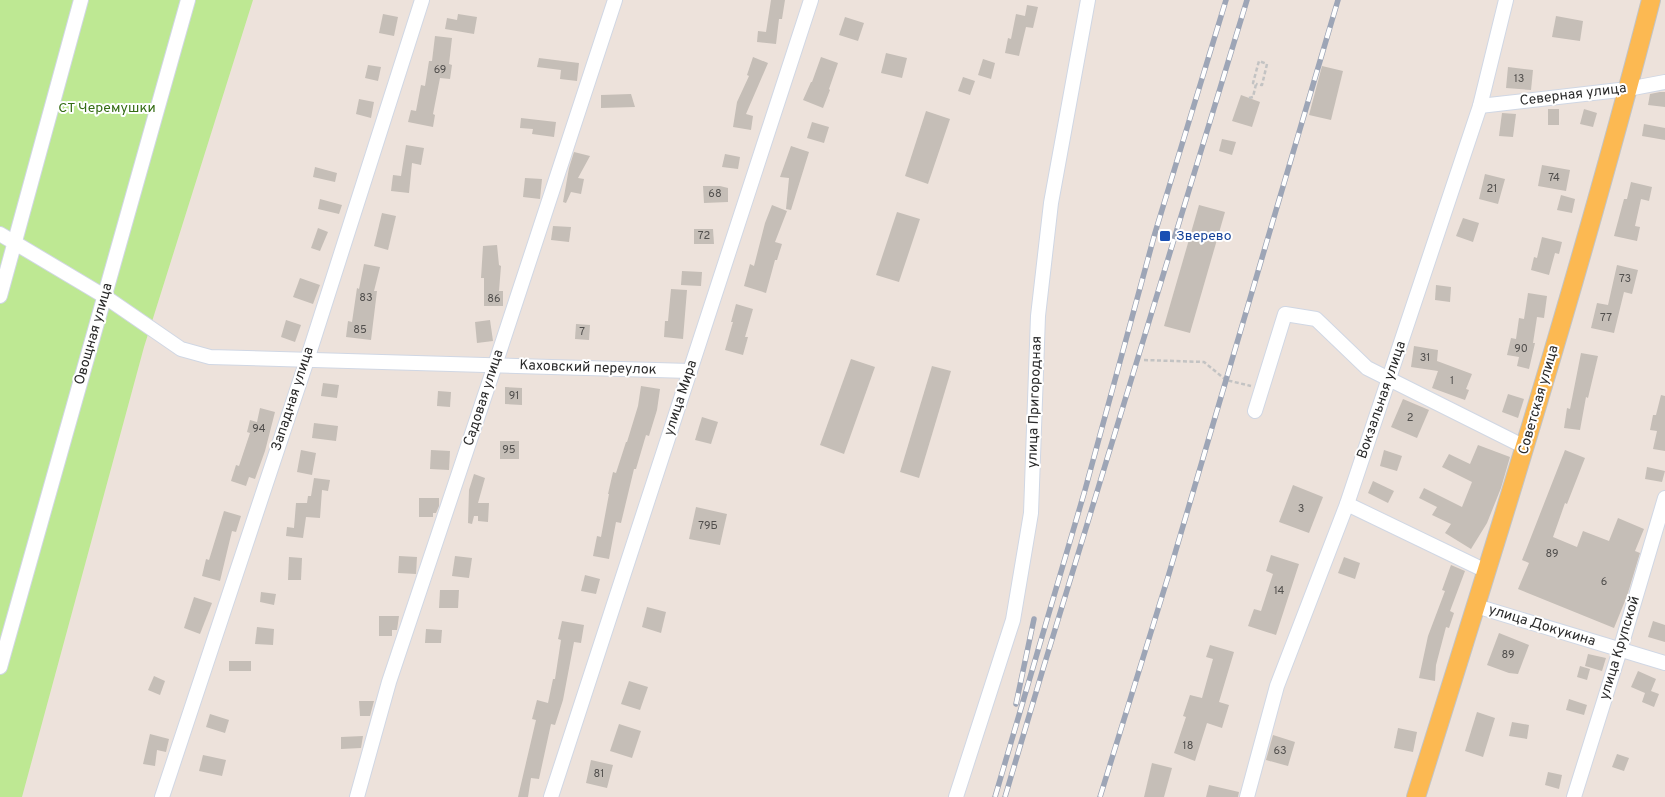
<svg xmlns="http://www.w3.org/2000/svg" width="1665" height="797" font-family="Overpass,sans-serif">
  <rect width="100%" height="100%" fill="#ede2db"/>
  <!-- green -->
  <polygon fill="#bee893" points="0,0 253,0 144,347 22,797 0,797"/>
  <!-- building -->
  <g fill="#c5beb7">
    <polygon points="771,0 785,0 782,19 779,19 776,44 757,42 758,31 766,32"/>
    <polygon points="1027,5 1038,7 1033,28 1026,27 1019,56 1005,53 1008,38 1011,39 1016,14 1025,16"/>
    <polygon points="383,14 398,17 394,36 379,33"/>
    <polygon points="458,14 477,17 474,34 445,29 447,18 457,20"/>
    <polygon points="1556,16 1583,21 1580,41 1552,37"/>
    <polygon points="845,17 864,23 858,41 839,35"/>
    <polygon points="435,36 452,38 449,64 452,65 450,79 440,78 433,114 435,115 433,127 408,122 411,110 416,111 421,85 425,86 429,61 432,61"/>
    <polygon points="886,53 907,58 902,78 881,73"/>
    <polygon points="753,57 768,63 746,114 753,116 751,130 733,127 737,102 749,76 747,75"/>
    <polygon points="821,57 838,63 829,89 830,90 823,108 803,100 811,82 812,82"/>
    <polygon points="539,58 579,63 577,81 560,79 561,70 537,67"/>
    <polygon points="983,59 995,63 991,79 978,75"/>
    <polygon points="368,65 381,67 378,81 365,78"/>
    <polygon points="1322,66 1343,71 1331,120 1309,115"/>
    <polygon points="1508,67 1533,70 1531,90 1506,88"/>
    <polygon points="963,77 975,81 970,95 958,91"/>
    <polygon points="1660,92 1665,92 1665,107 1648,105 1650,94"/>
    <polygon points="631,94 635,107 601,108 601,95"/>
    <polygon points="1241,95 1260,102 1252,127 1232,121"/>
    <polygon points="359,99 374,102 371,118 356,114"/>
    <rect x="1548" y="109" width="11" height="16"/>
    <polygon points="1584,109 1597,113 1593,127 1580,124"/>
    <polygon points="926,111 950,119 928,184 905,176"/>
    <polygon points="1502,113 1516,114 1513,137 1499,136"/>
    <polygon points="521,118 556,122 554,137 532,134 533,129 520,128"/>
    <polygon points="812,122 829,127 824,143 807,138"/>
    <polygon points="1644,124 1665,128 1665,140 1642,136"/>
    <polygon points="1222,139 1236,142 1232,155 1219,151"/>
    <polygon points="406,145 424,148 421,165 412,163 409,193 391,191 393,175 401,176"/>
    <polygon points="791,146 809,152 791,210 786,209 789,178 780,177"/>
    <polygon points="574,152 590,156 578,178 584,179 581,194 571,192 566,203 563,202 569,168"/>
    <polygon points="725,154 740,157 738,169 722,167"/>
    <polygon points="1542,165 1570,170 1566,191 1538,186"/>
    <polygon points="315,167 337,173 335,182 313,177"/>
    <polygon points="1485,174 1505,179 1498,204 1479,199"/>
    <polygon points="525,178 542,179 540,199 523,197"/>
    <polygon points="1631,182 1652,187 1649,201 1641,199 1635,226 1640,227 1637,241 1614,236 1624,199 1627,199"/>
    <polygon points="703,186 720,186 728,188 728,202 704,203"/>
    <polygon points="1561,195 1575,199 1572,213 1557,210"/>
    <polygon points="320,199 342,205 339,214 318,209"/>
    <polygon points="772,205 787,211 775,242 782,244 777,260 775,260 766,293 744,286 750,264 754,266 765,223"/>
    <polygon points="1199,205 1225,212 1190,333 1164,326"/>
    <polygon points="897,212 920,219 899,282 876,275"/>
    <polygon points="382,213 396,216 388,250 374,246"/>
    <polygon points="1463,218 1479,223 1473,242 1456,236"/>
    <polygon points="553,226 571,227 569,242 551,240"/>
    <polygon points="318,228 328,232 320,251 311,248"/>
    <polygon points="694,229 713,229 714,244 694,244"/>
    <polygon points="1542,237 1562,242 1559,254 1555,253 1549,275 1531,270 1534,257 1537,258"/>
    <polygon points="497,245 499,265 501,266 499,291 503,291 503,306 484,306 484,278 481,278 483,246"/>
    <polygon points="364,264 380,267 374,291 377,291 371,340 346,337 348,321 352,322 357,288 359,289"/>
    <polygon points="1617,265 1638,270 1632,294 1624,292 1614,333 1591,328 1597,303 1608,305"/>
    <polygon points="682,271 702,272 701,286 681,285"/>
    <polygon points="300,278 320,285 313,304 293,297"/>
    <polygon points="1436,285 1451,287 1450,302 1435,300"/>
    <polygon points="671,289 687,290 683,339 664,337 665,321 668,321"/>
    <polygon points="1528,293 1547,296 1544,318 1537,317 1533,343 1535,343 1529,369 1517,366 1519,357 1507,355 1511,338 1516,339 1519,318 1524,319"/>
    <polygon points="736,304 753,309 745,337 748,337 743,355 725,350 733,322 731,322"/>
    <polygon points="286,320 301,325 295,342 281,337"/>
    <polygon points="490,320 493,341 477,343 475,322"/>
    <polygon points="576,324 590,325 589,340 575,339"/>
    <polygon points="1414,346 1438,350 1437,361 1472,374 1466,389 1469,390 1465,400 1432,388 1438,371 1411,367"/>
    <polygon points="1581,353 1598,356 1588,398 1586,397 1580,430 1564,428 1567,408 1570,409"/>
    <polygon points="851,359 875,367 844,454 820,445"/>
    <polygon points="932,366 951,371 919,478 900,472"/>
    <polygon points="323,383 339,385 337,398 321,396"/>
    <polygon points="641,386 660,389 657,410 649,436 646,435 636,469 634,469 621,523 616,522 609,559 593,556 597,536 601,537 609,494 608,494 613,472 616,473 626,442 627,442 638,406"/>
    <polygon points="505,387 522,388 522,405 505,404"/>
    <polygon points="438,391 451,392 450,407 437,406"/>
    <polygon points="1508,394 1524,399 1518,418 1502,412"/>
    <polygon points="1661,395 1665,396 1665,451 1653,449 1657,431 1650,430 1653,415 1656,415"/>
    <polygon points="1403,399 1429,410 1417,438 1391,427"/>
    <polygon points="260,408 275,412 265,451 255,479 249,477 246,486 231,481 236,465 239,466 250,433 247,432 250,420 257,422"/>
    <polygon points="702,417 718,422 711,444 695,440"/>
    <polygon points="314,423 338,426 336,441 312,438"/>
    <rect x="500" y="441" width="19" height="18"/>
    <polygon points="1478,445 1510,457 1501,488 1487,523 1471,549 1445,533 1451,524 1432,515 1437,507 1419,498 1424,488 1462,507 1472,482 1442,467 1449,454 1470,464"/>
    <polygon points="301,450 316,453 312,475 297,472"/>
    <polygon points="431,450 450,451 449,470 430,469"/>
    <polygon points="1384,450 1402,456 1397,471 1380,466"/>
    <polygon points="1565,450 1585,458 1567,504 1565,503 1553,537 1577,547 1583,531 1609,541 1618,518 1644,529 1635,551 1640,553 1627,596 1614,628 1518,589 1529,563 1522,560"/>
    <polygon points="1647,467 1665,471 1662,482 1645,479"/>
    <polygon points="474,474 485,478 478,503 489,503 488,522 478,521 478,516 474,516 472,524 468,523 469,490"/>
    <polygon points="314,478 330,480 328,491 322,490 320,518 306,517 303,538 286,536 287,527 294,528 296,503 307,503 308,496 311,496"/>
    <polygon points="1373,481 1394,491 1388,503 1368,493"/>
    <polygon points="1293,485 1323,497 1309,533 1279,522"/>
    <polygon points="419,498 439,498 439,506 436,513 433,513 433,517 419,517"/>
    <polygon points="696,507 727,514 720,545 689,539"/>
    <polygon points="224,511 241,516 236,532 232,531 220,581 202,576 206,559 209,560"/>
    <polygon points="1271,555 1299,564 1276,635 1248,626 1254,609 1261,611 1273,574 1266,571"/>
    <polygon points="399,556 417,557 416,574 398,573"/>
    <polygon points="455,556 472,558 469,578 452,576"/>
    <polygon points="289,557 302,558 301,580 288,580"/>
    <polygon points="1344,557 1360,563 1355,579 1338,573"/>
    <polygon points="1451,565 1465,571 1450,611 1454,613 1449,628 1446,627 1436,665 1435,681 1419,678 1428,636 1445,591 1442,590"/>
    <polygon points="585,575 600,579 596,594 581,591"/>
    <polygon points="440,590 459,590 458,608 439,608"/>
    <polygon points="261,592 276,594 274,605 260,602"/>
    <polygon points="194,597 212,603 200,634 184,628"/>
    <polygon points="647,607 666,612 661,633 642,627"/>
    <polygon points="379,616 399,616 397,630 392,630 392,636 379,636"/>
    <polygon points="562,621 584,625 581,643 574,642 563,700 555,725 551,724 539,779 531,778 528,797 518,797 536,720 532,719 537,700 548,703 553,679 555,679 561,640 558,639"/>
    <polygon points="1653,621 1665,625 1665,642 1648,637"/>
    <polygon points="257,627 274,629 273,645 255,644"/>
    <polygon points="426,629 442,630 441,643 425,643"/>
    <polygon points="1499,633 1529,645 1518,674 1509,673 1487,665"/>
    <polygon points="1210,645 1234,652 1219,702 1229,705 1222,728 1207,723 1195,761 1174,753 1186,717 1183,716 1190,695 1202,698 1213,659 1206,657"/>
    <polygon points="1588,654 1606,658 1602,671 1585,666"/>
    <rect x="229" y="661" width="22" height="10"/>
    <polygon points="1580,666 1590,669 1587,680 1577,677"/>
    <polygon points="1638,671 1656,679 1651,691 1659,694 1654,707 1642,702 1645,693 1631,687"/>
    <polygon points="154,676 165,681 160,695 148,690"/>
    <polygon points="629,681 648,687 640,710 621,704"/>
    <polygon points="1569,699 1587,705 1584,715 1566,710"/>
    <polygon points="359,701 374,701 370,716 360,716"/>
    <polygon points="1477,712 1495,718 1483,757 1465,751"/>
    <polygon points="210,714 229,720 225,733 206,727"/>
    <polygon points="1512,722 1529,725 1527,739 1509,736"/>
    <polygon points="619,724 641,731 632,758 610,751"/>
    <polygon points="1398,728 1417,732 1413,752 1394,748"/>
    <polygon points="150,734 169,739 166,752 157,750 155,766 143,764"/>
    <polygon points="1273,735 1295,742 1288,766 1266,760"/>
    <polygon points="363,736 361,748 341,749 341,737"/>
    <polygon points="1617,754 1629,758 1624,771 1612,767"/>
    <polygon points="203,755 226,760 222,776 199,771"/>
    <polygon points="591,760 613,765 607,788 586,783"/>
    <polygon points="1152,763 1172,768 1164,797 1144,797"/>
    <polygon points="1548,772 1562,775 1559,789 1545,785"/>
    <polygon points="1209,785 1239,792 1238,797 1206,797"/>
  </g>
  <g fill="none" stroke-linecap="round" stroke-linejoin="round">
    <defs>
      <g id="minor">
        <polyline points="1480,106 1628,89 1665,82"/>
        <polyline points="0,234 104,296 181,349 210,357 690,371"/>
        <polyline points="0,296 81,0"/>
        <polyline points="1255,411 1285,314 1316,319 1367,368 1525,447"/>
        <polyline points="1347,504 1486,571"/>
        <polyline points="1476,606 1665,663"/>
        <polyline points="0,667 188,0"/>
        <polyline points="162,797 307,360 422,0"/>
        <polyline points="357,797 389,682 495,365 615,0"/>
        <polyline points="551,797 811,0"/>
        <polyline points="956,797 1013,620 1031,513 1038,316 1051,203 1088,0"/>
        <polyline points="1247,797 1277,686 1347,504 1480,106 1506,0"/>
        <polyline points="1574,797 1620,650 1665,498"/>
      </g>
      <path id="major" d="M 1416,797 C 1499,533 1582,268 1651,0"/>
    </defs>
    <!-- minor casing -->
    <use href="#minor" stroke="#d0d7e4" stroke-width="16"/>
    <!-- major casing -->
    <use href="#major" stroke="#c3c3c3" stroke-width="20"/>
    <!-- path -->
    <g stroke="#c3c3c3" stroke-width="2.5" stroke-dasharray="4 2.5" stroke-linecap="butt">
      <polyline points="1249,98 1253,97 1256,84 1253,83 1259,61 1267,64 1262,85 1256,84"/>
      <polyline points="1144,360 1204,362 1226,380 1251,386"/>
    </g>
    <!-- minor -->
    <use href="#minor" stroke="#fff" stroke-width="14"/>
    <!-- major -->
    <use href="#major" stroke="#fcb952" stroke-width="18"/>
    <defs>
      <g id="rail">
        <polyline points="1016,704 1034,619"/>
        <polyline points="995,797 1085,490 1155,233 1226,0"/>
        <polyline points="1005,797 1043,669 1247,0"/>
        <polyline points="1100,797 1168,577 1338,0"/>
      </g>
    </defs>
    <!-- rail casing -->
    <use href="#rail" stroke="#9da5b6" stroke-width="5.5"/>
    <!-- rail -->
    <use href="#rail" stroke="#fff" stroke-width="4" stroke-dasharray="11" stroke-linecap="butt"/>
  </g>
  <!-- markers -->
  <rect fill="#1a4fb4" stroke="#fff" stroke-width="2" x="1159" y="230" width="12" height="12" rx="2.5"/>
  <g text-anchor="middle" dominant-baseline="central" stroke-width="4" stroke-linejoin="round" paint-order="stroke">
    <!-- number labels -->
    <g font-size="11" fill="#514f4d">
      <text x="440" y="70">69</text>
      <text x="1519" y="79">13</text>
      <text x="1554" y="178">74</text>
      <text x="1492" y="189">21</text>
      <text x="715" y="194">68</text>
      <text x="704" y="236">72</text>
      <text x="1625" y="279">73</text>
      <text x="366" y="298">83</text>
      <text x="494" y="299">86</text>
      <text x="1606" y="318">77</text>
      <text x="360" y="330">85</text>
      <text x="582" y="332">7</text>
      <text x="1521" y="349">90</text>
      <text x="1425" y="358">31</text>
      <text x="1452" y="381">1</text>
      <text x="514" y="396">91</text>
      <text x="1410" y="418">2</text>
      <text x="259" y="429">94</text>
      <text x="509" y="450">95</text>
      <text x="1301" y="509">3</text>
      <text x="708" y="526">79Б</text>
      <text x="1552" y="554">89</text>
      <text x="1604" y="582">6</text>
      <text x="1279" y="591">14</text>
      <text x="1508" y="655">89</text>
      <text x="1188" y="746">18</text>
      <text x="1280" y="751">63</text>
      <text x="599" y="774">81</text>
    </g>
    <!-- street labels -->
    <g font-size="14" fill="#2a2a2a" stroke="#fff">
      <text transform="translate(1573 95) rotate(-7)">Северная улица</text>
      <text transform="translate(94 334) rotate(-74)">Овощная улица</text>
      <text transform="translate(588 368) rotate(2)">Каховский переулок</text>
      <text transform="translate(484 398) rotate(-72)">Садовая улица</text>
      <text transform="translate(681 398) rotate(-72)">улица Мира</text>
      <text transform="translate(293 399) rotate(-72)">Западная улица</text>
      <text transform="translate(1382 400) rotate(-71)">Вокзальная улица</text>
      <text transform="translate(1539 400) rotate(-74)">Советская улица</text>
      <text transform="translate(1035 402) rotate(-88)">улица Пригородная</text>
      <text transform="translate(1542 626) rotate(17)">улица Докукина</text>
      <text transform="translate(1620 648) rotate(-73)">улица Крупской</text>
    </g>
    <!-- park labels -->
    <g font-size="14" fill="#356d14" stroke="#fff">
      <text x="107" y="108">СТ Черемушки</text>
    </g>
    <!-- transit labels -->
    <g font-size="14" fill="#164399" stroke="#fff" text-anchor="start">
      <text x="1176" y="236">Зверево</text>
    </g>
  </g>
</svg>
